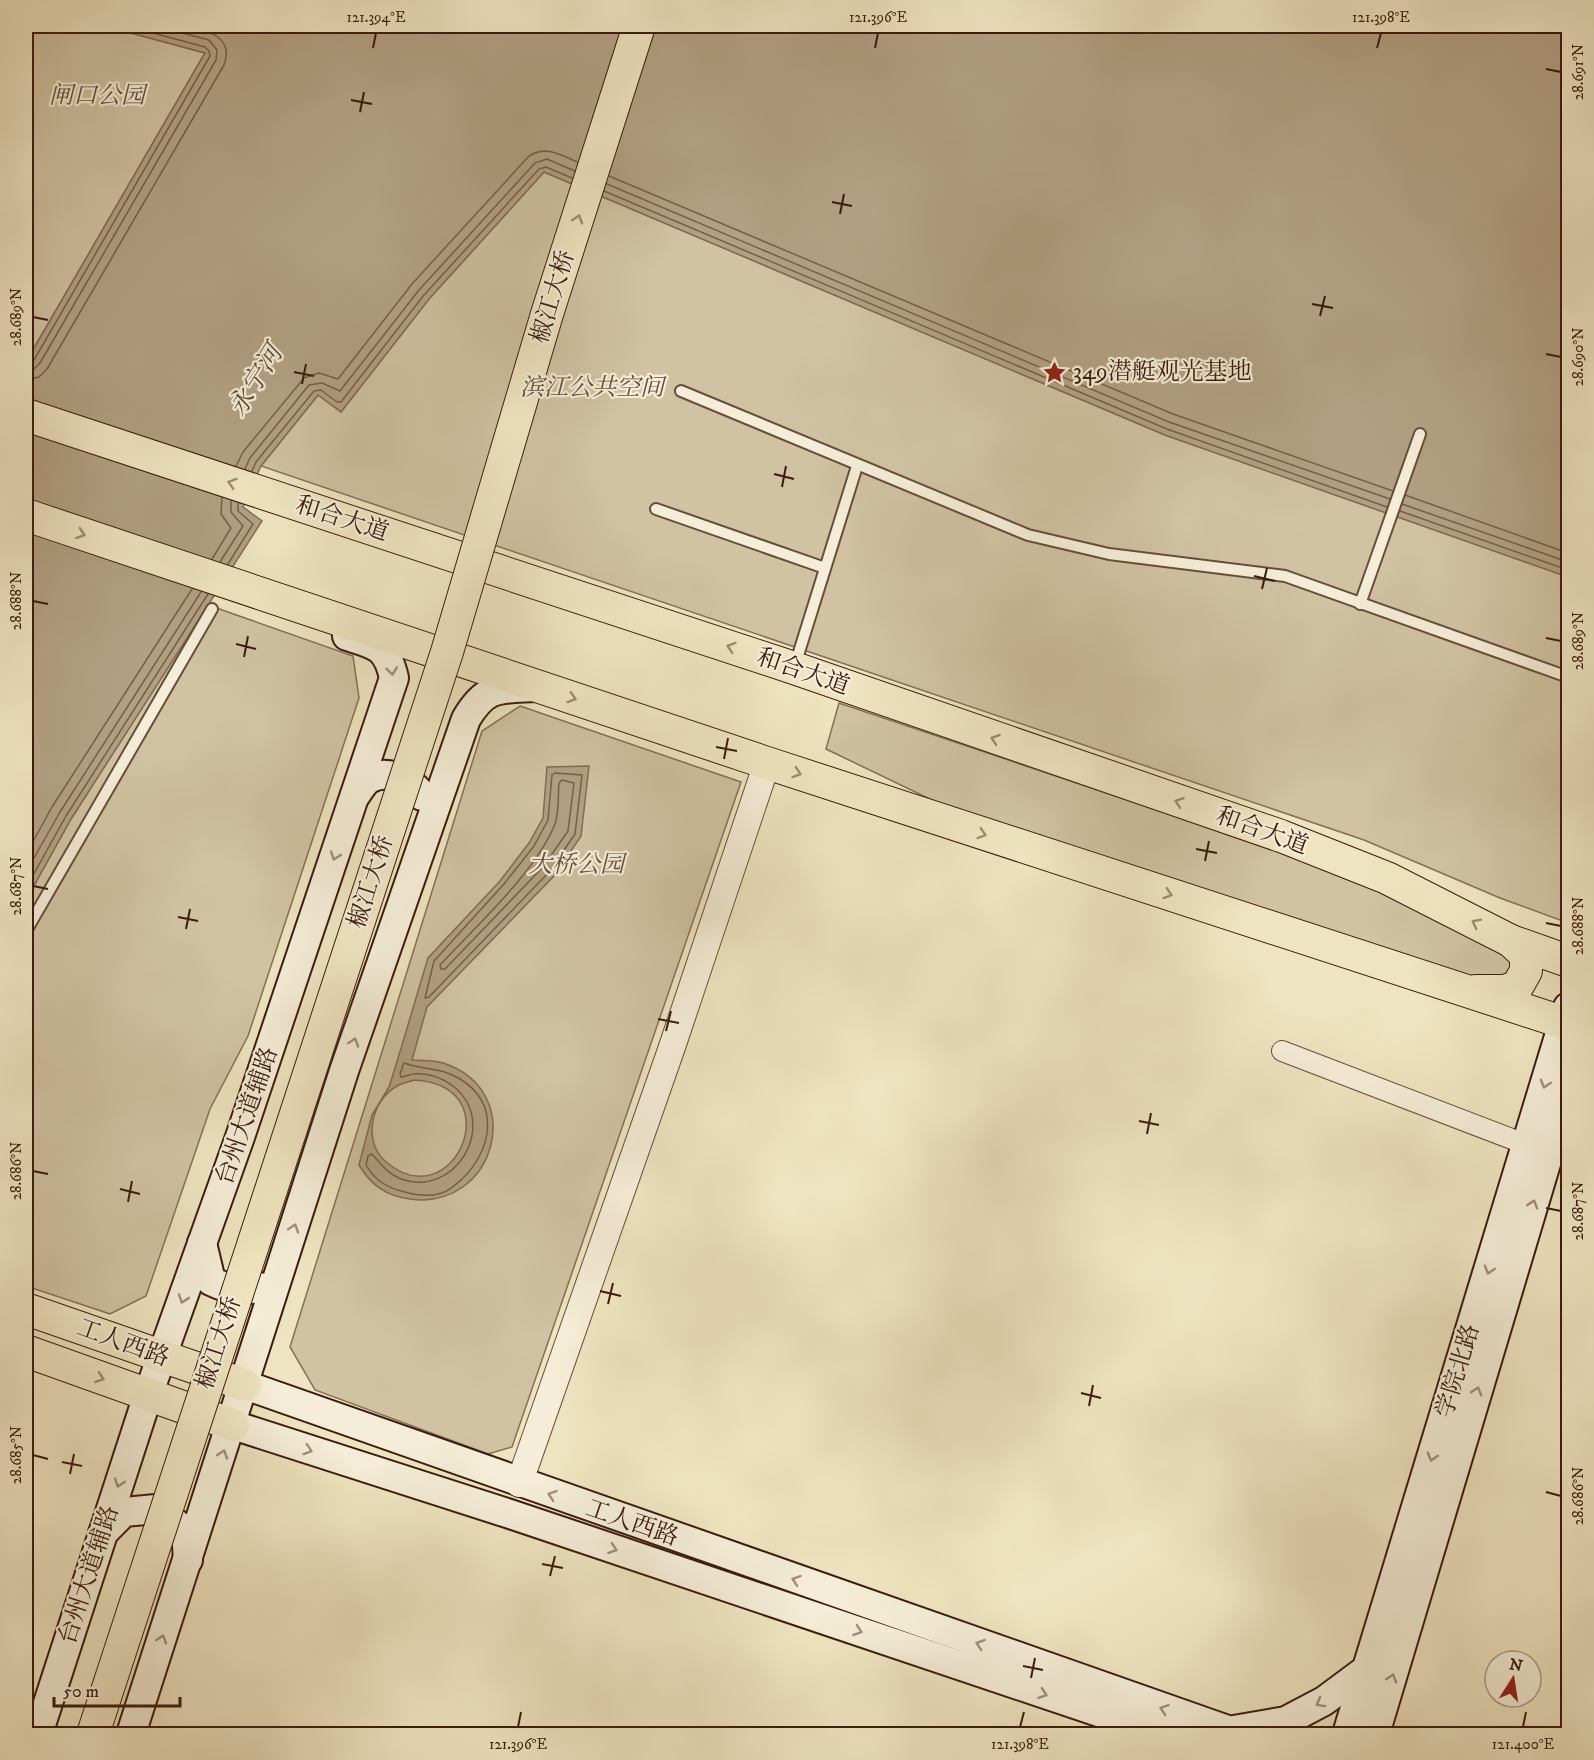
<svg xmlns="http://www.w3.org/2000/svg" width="1594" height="1760" font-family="'IM FELL DW Pica','Noto Serif SC',serif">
  <rect width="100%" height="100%" fill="#efe4c1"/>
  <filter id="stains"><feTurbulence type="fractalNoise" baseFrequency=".00333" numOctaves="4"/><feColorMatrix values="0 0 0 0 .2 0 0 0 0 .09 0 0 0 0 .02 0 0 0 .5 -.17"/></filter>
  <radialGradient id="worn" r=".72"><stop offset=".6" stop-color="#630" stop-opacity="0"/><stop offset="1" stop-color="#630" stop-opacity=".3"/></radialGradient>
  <!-- green -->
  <g fill="#d0c2a3" stroke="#866e58" stroke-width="1.5">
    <polygon points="26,26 105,26 205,53 26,362"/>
    <polygon points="544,172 1165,435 1568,577 1568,923 1500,898 1364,840 261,466 318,395 341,412 429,299"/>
    <polygon points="208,605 353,656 359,698 248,1036 210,1109 146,1296 110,1314 26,1286 26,900 71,819"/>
    <polygon points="839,703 1344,873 1500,946 1516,969 1494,987 961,814 826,749"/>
    <polygon points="520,706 741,782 512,1447 488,1454 315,1390 290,1347 482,731"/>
  </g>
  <!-- water -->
  <g fill="#b2a084" stroke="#826b55" stroke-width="1.5" fill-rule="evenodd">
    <polygon points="105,26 1568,26 1568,577 1165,435 544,172 429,299 341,412 318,395 261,466 243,507 262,521 71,819 26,900 26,362 205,53"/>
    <path d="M 589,766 L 581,836 L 554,876 L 427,1007 L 412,1060 C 422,1061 432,1060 443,1063 C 529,1091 495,1211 410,1199 C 386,1196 371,1185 359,1165 L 372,1115 L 389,1087 L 396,1065 L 428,958 L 500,881 L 529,843 L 543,818 L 547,767 ZM 414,1080 C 513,1085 453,1221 385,1161 C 362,1140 372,1100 397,1086 C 402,1083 409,1082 414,1080 Z"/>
  </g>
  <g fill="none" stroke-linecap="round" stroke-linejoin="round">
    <!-- shore -->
    <g stroke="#765e49" stroke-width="1.5">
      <polyline points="609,176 1173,414 1393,491"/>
      <polyline points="607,184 1169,422 1390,499"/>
      <polyline points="604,191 1167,429 1387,507"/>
      <polyline points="26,363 34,360 210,56 209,51 205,47 127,26"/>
      <polyline points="26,371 34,369 40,363 216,60 217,50 209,40 156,26"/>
      <path d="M 26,380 L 39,377 L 47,369 L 224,65 C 234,38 210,31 189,26"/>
      <path d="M 236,466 L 243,452 L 304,378 L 319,373 L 338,379 L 412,284 L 529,156 C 546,145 561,155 577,162"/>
      <polyline points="245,469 250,458 309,385 322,383 340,391 419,290 535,163 547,159 575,171"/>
      <polyline points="252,471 256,462 314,391 321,390 337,402 341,402 424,295 539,169 546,167 572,178"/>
      <polyline points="1405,495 1568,553"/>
      <polyline points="1402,504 1568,562"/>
      <polyline points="1400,511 1568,570"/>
      <polyline points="212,559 231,528 221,514 222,498"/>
      <polyline points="220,562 243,526 231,512 231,501"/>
      <polyline points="228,564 253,524 238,511 238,503"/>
      <polygon points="555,773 582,775 575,834 549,872 429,997 425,998 434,961 504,884 534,846 548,820 552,775"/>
      <path d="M 562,780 L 574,783 L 568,831 L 543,867 L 445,969 L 441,969 L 440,965 C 476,926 535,873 555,824 C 559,812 558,795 559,783 Z"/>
      <polyline points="26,854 52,807 192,589"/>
      <polyline points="26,872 60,812 201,592"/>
      <polyline points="26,888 66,816 208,594"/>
      <path d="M 404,1063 C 423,1070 441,1067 460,1079 C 501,1104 492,1151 461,1180 C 456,1184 450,1190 442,1193 C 429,1197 414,1195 401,1191 C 385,1187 374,1179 366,1165 L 368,1156 L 372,1154 C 380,1163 387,1173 399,1178 C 454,1201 501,1124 453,1086 C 442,1078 428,1073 414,1074 C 410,1074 405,1077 401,1077 L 400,1074 Z"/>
    </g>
    <defs>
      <g id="service">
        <polyline points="681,391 1028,535 1109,554 1285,576 1568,677"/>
        <polyline points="656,509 825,568"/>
        <polyline points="1360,604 1420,434"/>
        <polyline points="795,665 857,466"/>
        <polyline points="26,931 212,609"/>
      </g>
      <polyline id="minor" points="1282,1051 1538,1149"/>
      <polyline id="tertiary" points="519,1484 672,1047 767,763"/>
      <g id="secondary">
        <path d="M 355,796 C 359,791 364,781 371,778 C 388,769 413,781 422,796"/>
        <path d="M 202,1243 L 211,1281 C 228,1289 242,1293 260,1287"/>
        <polyline points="245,1385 1239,1734"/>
        <polyline points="233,1425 510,1514 1164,1734"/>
        <polyline points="103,1533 124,1512 156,1509 186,1531 188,1560"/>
        <polyline points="1228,1731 1286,1721 1324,1701 1367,1669"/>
        <path d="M 38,1734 L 148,1395 L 240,1137 L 394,678 C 387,646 376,645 347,636"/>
        <path d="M 131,1734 L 344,1071 L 466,719 C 486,685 499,689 536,687"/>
        <polyline points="1347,1734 1568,1007"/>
        <polyline points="1375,1734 1568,1090"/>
      </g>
      <g id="primary">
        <polyline points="26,415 794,668 1281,836 1387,878 1511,941 1568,961"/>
        <polyline points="26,515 767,763 1568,1024"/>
        <polyline points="1476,991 1504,991 1517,987 1526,971 1526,955 1511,941"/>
        <polyline points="26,1309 245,1385"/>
        <polyline points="26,1351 233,1425"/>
      </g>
    </defs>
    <!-- service casing -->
    <use href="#service" stroke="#684d3b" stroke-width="14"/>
    <!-- minor casing -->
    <use href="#minor" stroke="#684d3b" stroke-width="22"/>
    <!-- tertiary casing -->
    <use href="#tertiary" stroke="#684d3b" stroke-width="28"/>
    <!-- secondary casing -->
    <use href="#secondary" stroke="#3b1b0e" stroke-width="32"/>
    <!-- primary casing -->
    <use href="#primary" stroke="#3b1b0e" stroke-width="34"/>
    <!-- service -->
    <use href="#service" stroke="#f5edd7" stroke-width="10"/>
    <!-- minor -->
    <use href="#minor" stroke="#f5edd7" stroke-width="20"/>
    <!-- tertiary -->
    <use href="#tertiary" stroke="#f5edd7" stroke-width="26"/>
    <!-- secondary -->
    <use href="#secondary" stroke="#f5edd7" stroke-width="28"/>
    <!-- primary -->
    <use href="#primary" stroke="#efe4c1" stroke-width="32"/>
    <defs>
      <polyline id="primary-bridge" points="93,1734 447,652 547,314 639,26"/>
    </defs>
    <!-- primary-bridge casing -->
    <use href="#primary-bridge" stroke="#3b1b0e" stroke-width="34" stroke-linecap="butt"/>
    <!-- primary-bridge -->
    <use href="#primary-bridge" stroke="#efe4c1" stroke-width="32"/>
  </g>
  <!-- one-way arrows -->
  <defs><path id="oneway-chevron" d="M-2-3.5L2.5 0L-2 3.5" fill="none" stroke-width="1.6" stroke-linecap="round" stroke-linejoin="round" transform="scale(1.5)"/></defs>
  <g stroke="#9e8a70">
    <use href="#oneway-chevron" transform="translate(578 219) rotate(-72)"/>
    <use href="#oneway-chevron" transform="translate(232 483) rotate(-162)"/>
    <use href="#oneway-chevron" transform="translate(81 534) rotate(19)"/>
    <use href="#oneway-chevron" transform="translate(731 647) rotate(-162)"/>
    <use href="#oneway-chevron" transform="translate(572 698) rotate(18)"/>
    <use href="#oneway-chevron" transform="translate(995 739) rotate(-161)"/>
    <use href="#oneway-chevron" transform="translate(797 773) rotate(18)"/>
    <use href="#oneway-chevron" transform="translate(1179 802) rotate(-161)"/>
    <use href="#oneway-chevron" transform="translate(982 834) rotate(18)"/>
    <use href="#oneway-chevron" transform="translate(1168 894) rotate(18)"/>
    <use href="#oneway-chevron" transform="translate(1476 923) rotate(-153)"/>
    <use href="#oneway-chevron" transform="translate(100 1378) rotate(19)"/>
  </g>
  <g stroke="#a18e7d">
    <use href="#oneway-chevron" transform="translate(392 671) rotate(83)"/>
    <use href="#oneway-chevron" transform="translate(335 856) rotate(109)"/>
    <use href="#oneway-chevron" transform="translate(354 1042) rotate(-72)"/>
    <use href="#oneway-chevron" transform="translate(1545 1084) rotate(107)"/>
    <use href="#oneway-chevron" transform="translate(1533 1204) rotate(-73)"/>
    <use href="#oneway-chevron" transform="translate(294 1228) rotate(-72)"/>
    <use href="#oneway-chevron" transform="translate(1489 1270) rotate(107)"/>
    <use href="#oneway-chevron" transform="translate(183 1299) rotate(109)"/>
    <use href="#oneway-chevron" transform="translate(1477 1391) rotate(-73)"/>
    <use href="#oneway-chevron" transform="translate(308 1450) rotate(18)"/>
    <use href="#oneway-chevron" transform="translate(223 1454) rotate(-72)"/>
    <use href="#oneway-chevron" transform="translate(1432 1457) rotate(107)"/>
    <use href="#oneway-chevron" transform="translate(119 1483) rotate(108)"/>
    <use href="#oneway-chevron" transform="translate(552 1495) rotate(-161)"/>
    <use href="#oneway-chevron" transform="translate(613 1549) rotate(19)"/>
    <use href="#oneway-chevron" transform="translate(796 1580) rotate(-161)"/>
    <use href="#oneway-chevron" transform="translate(858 1631) rotate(19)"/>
    <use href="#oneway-chevron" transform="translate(162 1639) rotate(-72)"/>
    <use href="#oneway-chevron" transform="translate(980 1644) rotate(-161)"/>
    <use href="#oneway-chevron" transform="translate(1392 1678) rotate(-73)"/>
    <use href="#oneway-chevron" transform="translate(1043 1694) rotate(19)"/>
    <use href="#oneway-chevron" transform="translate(1320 1703) rotate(151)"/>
    <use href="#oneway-chevron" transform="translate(1164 1709) rotate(-161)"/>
  </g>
  <!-- ticks -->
  <path fill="none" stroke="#3b1b0e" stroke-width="2" d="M 373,48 L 376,33M 875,48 L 878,33M 1377,48 L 1381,33M 1546,69 L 1561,72M 351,100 L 372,104M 360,112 L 364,92M 832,202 L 852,206M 840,214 L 844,194M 1312,304 L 1333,308M 1320,316 L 1325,296M 33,317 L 48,320M 1546,354 L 1561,357M 294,372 L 314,376M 302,384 L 306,364M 774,474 L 794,479M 782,487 L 786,466M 1254,576 L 1275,581M 1262,589 L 1267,568M 33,601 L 48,604M 1546,638 L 1561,641M 236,644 L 256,649M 244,657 L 248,636M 716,747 L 737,751M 724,759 L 728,738M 1196,849 L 1217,853M 1205,861 L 1209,841M 33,886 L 48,889M 178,917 L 198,921M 1546,923 L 1561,926M 186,929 L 190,909M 658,1019 L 679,1023M 666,1031 L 671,1011M 1139,1121 L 1159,1125M 1147,1134 L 1151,1113M 33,1171 L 48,1174M 120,1189 L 140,1194M 128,1202 L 132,1181M 1546,1208 L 1561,1211M 600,1291 L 621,1296M 608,1304 L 613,1283M 1081,1393 L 1101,1398M 1089,1406 L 1093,1385M 33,1455 L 48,1459M 62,1462 L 82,1466M 70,1474 L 74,1454M 1546,1492 L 1561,1496M 542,1564 L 563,1568M 550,1576 L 555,1556M 1023,1666 L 1043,1670M 1031,1678 L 1035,1658M 518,1727 L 521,1712M 1020,1727 L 1024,1712M 1523,1727 L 1526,1712"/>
  <!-- icons -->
  <defs>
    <symbol id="sight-bare" viewBox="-9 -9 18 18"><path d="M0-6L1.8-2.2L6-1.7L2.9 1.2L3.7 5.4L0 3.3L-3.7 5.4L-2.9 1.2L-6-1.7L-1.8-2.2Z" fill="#8f2418" stroke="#f5edd7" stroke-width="2.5" paint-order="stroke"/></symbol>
  </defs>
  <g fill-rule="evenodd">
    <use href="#sight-bare" x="1038" y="356" width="33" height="33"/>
  </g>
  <g text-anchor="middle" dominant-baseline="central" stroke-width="4.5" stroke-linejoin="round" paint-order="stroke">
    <!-- park labels -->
    <g font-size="24" font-style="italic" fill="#684d3b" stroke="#f5edd7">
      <text x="97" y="96">闸口公园</text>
      <text x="592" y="388">滨江公共空间</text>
      <text x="576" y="865">大桥公园</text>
    </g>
    <!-- street labels -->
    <g font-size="24" fill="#3b1b0e" stroke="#f5edd7">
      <text transform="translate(553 297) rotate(-73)">椒江大桥</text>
      <text transform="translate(342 519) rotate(18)">和合大道</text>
      <text transform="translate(803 672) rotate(19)">和合大道</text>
      <text transform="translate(1262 831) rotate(20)">和合大道</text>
      <text transform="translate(371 882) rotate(-72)">椒江大桥</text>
      <text transform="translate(247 1116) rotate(-71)">台州大道辅路</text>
      <text transform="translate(123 1343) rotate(20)">工人西路</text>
      <text transform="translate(219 1343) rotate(-72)">椒江大桥</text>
      <text transform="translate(1458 1371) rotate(-73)">学院北路</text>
      <text transform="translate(632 1523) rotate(19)">工人西路</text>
      <text transform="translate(89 1575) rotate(-72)">台州大道辅路</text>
    </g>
    <!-- poi labels -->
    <g font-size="24" fill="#3b1b0e" stroke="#f5edd7" text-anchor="start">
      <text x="1073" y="372">349潜艇观光基地</text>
    </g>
    <!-- water labels -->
    <g font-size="26" font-style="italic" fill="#654a37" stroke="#f5edd7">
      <text transform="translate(256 381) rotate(-58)">永宁河</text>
    </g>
  </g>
  <!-- margin -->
  <rect width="1594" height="1760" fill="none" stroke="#efe4c1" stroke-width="66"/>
  <!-- north arrow -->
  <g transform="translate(1513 1679) rotate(12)"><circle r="28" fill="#f5edd7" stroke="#ab9987" stroke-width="1.5"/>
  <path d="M0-4.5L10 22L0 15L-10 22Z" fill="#8f2418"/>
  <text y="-9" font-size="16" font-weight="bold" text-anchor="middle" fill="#3b1b0e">N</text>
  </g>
  <!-- scale -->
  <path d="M54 1697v9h126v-9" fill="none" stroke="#3b1b0e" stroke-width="3"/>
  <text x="63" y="1697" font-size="18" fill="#3b1b0e" stroke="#f5edd7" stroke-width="4.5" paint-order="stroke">50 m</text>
  <rect x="33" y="33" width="1528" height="1694" fill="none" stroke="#3b1b0e" stroke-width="2"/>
  <g font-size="15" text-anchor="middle" fill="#3b1b0e">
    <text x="376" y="22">121.394°E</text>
    <text x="878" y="22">121.396°E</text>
    <text x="1381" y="22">121.398°E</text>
    <text transform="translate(1578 72) rotate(-90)" y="5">28.691°N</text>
    <text transform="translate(16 317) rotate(-90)" y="5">28.689°N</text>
    <text transform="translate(1578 357) rotate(-90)" y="5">28.690°N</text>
    <text transform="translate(16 601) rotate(-90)" y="5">28.688°N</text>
    <text transform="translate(1578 641) rotate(-90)" y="5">28.689°N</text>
    <text transform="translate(16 886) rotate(-90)" y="5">28.687°N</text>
    <text transform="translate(1578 926) rotate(-90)" y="5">28.688°N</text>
    <text transform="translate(16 1171) rotate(-90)" y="5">28.686°N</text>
    <text transform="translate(1578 1211) rotate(-90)" y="5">28.687°N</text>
    <text transform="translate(16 1455) rotate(-90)" y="5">28.685°N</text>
    <text transform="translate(1578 1496) rotate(-90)" y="5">28.686°N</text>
    <text x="518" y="1749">121.396°E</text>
    <text x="1020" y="1749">121.398°E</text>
    <text x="1523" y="1749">121.400°E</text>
  </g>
  <rect width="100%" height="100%" filter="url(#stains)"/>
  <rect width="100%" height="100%" fill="url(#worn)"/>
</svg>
